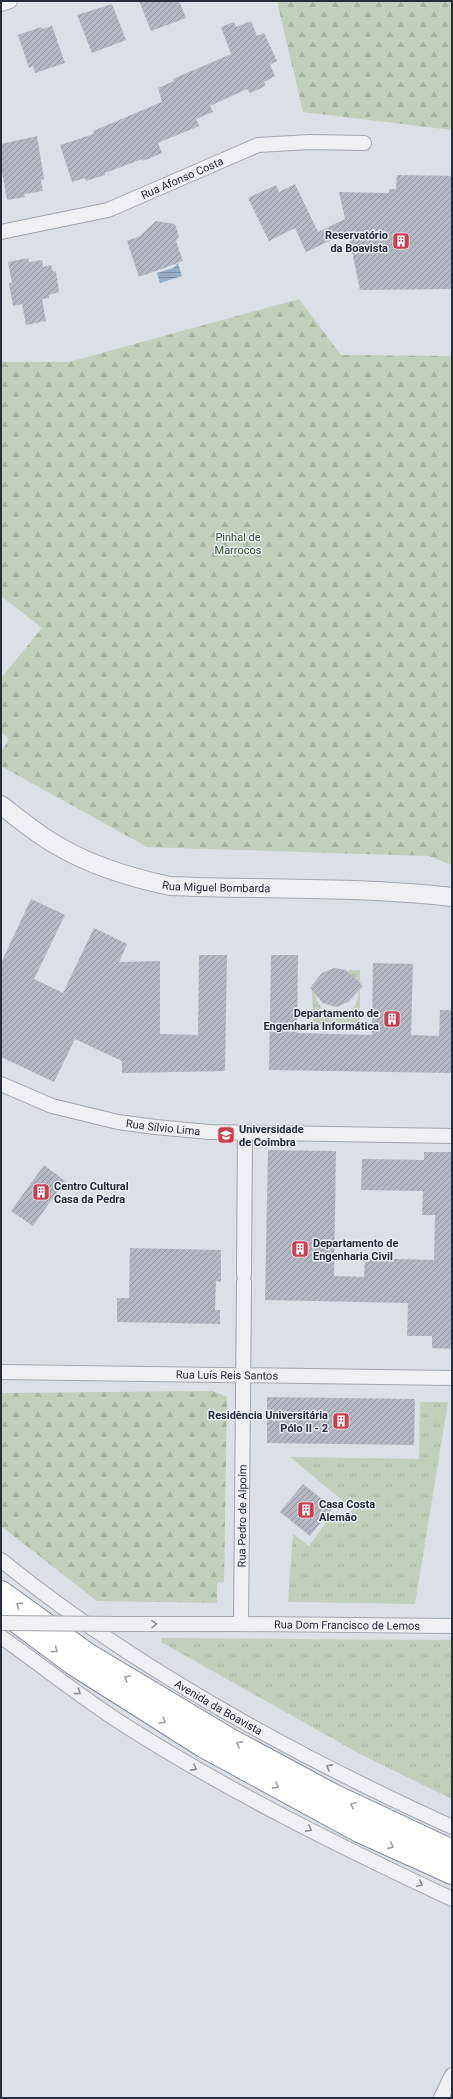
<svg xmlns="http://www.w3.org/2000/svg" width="453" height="2099" font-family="Roboto,sans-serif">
  <defs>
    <pattern id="grass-tufts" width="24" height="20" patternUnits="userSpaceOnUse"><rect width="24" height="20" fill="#c1cfbc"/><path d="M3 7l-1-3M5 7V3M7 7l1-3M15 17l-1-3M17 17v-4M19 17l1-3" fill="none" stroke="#a6b2a2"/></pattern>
    <pattern id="forest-firs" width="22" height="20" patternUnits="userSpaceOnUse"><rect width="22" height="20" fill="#c1cfbc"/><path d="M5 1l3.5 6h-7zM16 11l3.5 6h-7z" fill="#a6b2a2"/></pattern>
    <pattern id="water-rules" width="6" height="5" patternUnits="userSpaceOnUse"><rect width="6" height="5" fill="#96adc6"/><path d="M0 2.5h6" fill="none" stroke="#7a8da2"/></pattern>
    <pattern id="building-hatch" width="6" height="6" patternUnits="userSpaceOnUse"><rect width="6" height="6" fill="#b3b8c2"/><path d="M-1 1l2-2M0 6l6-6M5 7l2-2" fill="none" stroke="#91969f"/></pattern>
  </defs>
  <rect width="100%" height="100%" fill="#dbdfe6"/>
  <!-- grass -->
  <g fill="url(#grass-tufts)">
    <path d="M 348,970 L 360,970 L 360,1025 L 313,1025 L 312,984 L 314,984 C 314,1009 332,1024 354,1007 C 364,989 356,985 348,970 Z"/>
    <polygon points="420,1402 448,1402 415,1604 288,1602 293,1534 309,1546 333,1513 344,1522 353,1509 290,1457 419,1459"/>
    <polygon points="161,1638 452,1640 452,1799 360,1754 161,1642"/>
  </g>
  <!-- forest -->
  <g fill="url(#forest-firs)">
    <polygon points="277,1 452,1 452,130 303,112"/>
    <polygon points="299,299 341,355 452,356 452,865 429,856 147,847 1,766 1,752 9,739 1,732 1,678 42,628 1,596 1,362 69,362"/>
    <polygon points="213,1391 227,1397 224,1582 217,1583 217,1603 97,1601 1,1526 1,1393"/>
  </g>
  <!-- water -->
  <polygon fill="url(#water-rules)" points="178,263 182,276 160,283 157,273 173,268"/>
  <!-- building -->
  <g fill="url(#building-hatch)">
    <polygon points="139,1 179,1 186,18 151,31"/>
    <polygon points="112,4 126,40 92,53 77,15"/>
    <polygon points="251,21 257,36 264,33 277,61 270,65 275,76 264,82 266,86 250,93 247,89 210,106 213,112 196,119 199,126 158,143 162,153 143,161 142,159 105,173 105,175 86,181 85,178 72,182 60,145 94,134 93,131 162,102 158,88 174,81 173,79 231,54 221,27 234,22 236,27"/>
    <polygon points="52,26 65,63 35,73 33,66 29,68 18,35 41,27 42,29"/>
    <polygon points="37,136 44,179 41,180 43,191 24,194 25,197 7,200 1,166 1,144"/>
    <polygon points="397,175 452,176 452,289 360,290 348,232 306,252 295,228 269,241 248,198 276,185 279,192 295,184 318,232 345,219 339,192 389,193 389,189 396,189"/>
    <polygon points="156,221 175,224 179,237 176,241 183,261 139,277 127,241 140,236"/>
    <polygon points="28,258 29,262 42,260 43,267 51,265 53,272 56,271 59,292 49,295 49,298 42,299 46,321 26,325 22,304 13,306 9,283 12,283 8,262"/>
    <polygon points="31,899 65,915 34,979 63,993 94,928 127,944 119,962 160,961 160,1034 198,1035 199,955 227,955 225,1071 122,1073 122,1061 75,1039 54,1082 1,1057 1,963"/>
    <polygon points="271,955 298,955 297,1033 372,1035 373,963 413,964 411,1035 439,1036 440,1010 452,1010 452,1073 269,1070"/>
    <polygon points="334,968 346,970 363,986 348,1002 336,1007 323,1003 310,988 322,973"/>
    <polygon points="268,1150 336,1151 334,1276 364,1277 365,1258 434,1260 435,1215 422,1215 423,1191 361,1190 362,1159 424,1160 424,1152 452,1152 452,1349 432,1348 432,1336 407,1336 408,1303 265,1300"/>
    <polygon points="44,1165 65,1181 33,1226 11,1211"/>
    <polygon points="130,1248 221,1250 221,1282 216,1281 215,1310 220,1310 220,1324 117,1322 117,1298 129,1298"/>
    <polygon points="267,1397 415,1399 414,1445 267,1443"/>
    <polygon points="303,1484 333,1508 310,1536 280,1512"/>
  </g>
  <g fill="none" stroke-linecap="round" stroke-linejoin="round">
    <defs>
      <g id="minor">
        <polyline points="1,4 10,1"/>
        <path id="s1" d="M 1,232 L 108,210 L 258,145 L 310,142 L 364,143"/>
        <path id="s2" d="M 1,1084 L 52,1106 L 118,1122 L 155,1127 L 209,1132 L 452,1136"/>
        <polyline points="244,1274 245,1133"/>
        <path id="s3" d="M 1,1372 L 452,1378"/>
        <path id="s4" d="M 1,1560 C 134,1668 296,1756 452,1827"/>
        <path id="s5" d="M 115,1624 L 241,1624 L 452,1626"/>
        <path id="s6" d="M 241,1624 L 244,1282"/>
        <path d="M 1,1637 C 43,1666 83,1699 126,1726 C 230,1792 341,1847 452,1899"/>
        <polyline points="441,2098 452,2075"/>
      </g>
      <g id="tertiary">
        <path id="s7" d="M 1,805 C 19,819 38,835 58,846 C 92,866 132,878 170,886 C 264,890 359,886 452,897"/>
      </g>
      <g id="trunk">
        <polyline points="1,1592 87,1654 229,1739 333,1795 452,1851"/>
        <polyline points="1,1610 72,1663 203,1746 359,1831 452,1873"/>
      </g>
    </defs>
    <!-- minor casing -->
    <use href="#minor" stroke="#a1a6af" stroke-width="16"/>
    <!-- tertiary casing -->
    <use href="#tertiary" stroke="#a1a6af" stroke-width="20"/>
    <!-- trunk casing -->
    <use href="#trunk" stroke="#838d9c" stroke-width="24"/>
    <!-- minor -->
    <use href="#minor" stroke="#eef0f4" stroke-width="14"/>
    <!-- tertiary -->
    <use href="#tertiary" stroke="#eef0f4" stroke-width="18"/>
    <!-- trunk -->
    <use href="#trunk" stroke="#fff" stroke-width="22"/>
    <defs>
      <polyline id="minor-bridge" points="1,1623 115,1624"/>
    </defs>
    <!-- minor-bridge casing -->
    <use href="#minor-bridge" stroke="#a1a6af" stroke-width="16" stroke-linecap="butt"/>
    <!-- minor-bridge -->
    <use href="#minor-bridge" stroke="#eef0f4" stroke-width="14"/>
  </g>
  <!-- one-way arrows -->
  <defs><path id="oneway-chevron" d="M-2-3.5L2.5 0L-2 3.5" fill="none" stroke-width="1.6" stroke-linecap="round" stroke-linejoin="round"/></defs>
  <g stroke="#9da0a7">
    <use href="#oneway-chevron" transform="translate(19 1605) rotate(-144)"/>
    <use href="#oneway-chevron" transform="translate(55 1650) rotate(37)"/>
    <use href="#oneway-chevron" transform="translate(127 1678) rotate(-149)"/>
    <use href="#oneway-chevron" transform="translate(163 1721) rotate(32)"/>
    <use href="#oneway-chevron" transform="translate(239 1744) rotate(-152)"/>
    <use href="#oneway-chevron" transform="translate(276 1786) rotate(29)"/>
    <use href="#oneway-chevron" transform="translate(353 1805) rotate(-155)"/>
    <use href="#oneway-chevron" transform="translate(391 1846) rotate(24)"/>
  </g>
  <g stroke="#8a8e98">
    <use href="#oneway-chevron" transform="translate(154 1624) rotate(-1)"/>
    <use href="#oneway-chevron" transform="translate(78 1692) rotate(36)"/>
    <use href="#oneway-chevron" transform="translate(329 1767) rotate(-152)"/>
    <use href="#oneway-chevron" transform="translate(194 1768) rotate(29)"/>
    <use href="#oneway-chevron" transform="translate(309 1829) rotate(28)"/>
    <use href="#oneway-chevron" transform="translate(420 1884) rotate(25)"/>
  </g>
  <!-- icons -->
  <defs>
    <symbol id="building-square" viewBox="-11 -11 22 22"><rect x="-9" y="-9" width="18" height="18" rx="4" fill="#cb3f53" stroke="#eaeef3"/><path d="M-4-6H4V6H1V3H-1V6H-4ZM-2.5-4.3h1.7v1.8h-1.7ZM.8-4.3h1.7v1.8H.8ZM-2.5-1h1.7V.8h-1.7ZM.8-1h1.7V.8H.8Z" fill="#fff"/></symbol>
    <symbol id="university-square" viewBox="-11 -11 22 22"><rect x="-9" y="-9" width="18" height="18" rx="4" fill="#cb3f53" stroke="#eaeef3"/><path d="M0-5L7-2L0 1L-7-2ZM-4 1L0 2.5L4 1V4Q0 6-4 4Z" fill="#fff"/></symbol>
  </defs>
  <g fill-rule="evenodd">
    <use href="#building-square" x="391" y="231" width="20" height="20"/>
    <use href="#building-square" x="382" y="1009" width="20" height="20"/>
    <use href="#university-square" x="216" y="1125" width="20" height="20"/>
    <use href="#building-square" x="31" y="1182" width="20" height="20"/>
    <use href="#building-square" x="290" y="1239" width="20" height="20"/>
    <use href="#building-square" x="331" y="1411" width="20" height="20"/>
    <use href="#building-square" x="296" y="1500" width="20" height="20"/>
  </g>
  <g text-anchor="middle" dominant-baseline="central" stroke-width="3" stroke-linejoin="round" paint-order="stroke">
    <!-- street labels -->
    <g font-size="11" fill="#262d3b" stroke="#eaeef3">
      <text stroke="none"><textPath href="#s1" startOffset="190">Rua Afonso Costa</textPath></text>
      <text stroke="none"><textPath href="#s7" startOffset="236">Rua Miguel Bombarda</textPath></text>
      <text stroke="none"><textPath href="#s2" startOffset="169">Rua Sílvio Lima</textPath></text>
      <text stroke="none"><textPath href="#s3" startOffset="226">Rua Luís Reis Santos</textPath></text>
      <text stroke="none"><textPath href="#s6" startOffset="108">Rua Pedro de Alpoím</textPath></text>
      <text stroke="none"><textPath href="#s5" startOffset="232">Rua Dom Francisco de Lemos</textPath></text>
      <text stroke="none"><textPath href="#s4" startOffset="263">Avenida da Boavista</textPath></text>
    </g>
    <!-- poi labels -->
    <g font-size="11" font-weight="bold" fill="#262d3b" stroke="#eaeef3" text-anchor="start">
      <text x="388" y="235" text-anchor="end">Reservatório<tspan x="388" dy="13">da Boavista</tspan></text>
      <text x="379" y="1013" text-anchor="end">Departamento de<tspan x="379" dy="13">Engenharia Informática</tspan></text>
      <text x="239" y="1129">Universidade<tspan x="239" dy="13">de Coimbra</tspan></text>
      <text x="54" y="1186">Centro Cultural<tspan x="54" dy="13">Casa da Pedra</tspan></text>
      <text x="313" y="1243">Departamento de<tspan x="313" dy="13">Engenharia Civil</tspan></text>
      <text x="328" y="1415" text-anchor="end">Residência Universitária<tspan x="328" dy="13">Pólo II - 2</tspan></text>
      <text x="319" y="1504">Casa Costa<tspan x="319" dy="13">Alemão</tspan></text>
    </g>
    <!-- park labels -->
    <g font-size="11" fill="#3a5733" stroke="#eaeef3">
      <text x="238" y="537">Pinhal de<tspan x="238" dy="13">Marrocos</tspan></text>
    </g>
  </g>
  <!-- border -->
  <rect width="453" height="2099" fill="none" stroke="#262d3b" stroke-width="4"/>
</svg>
